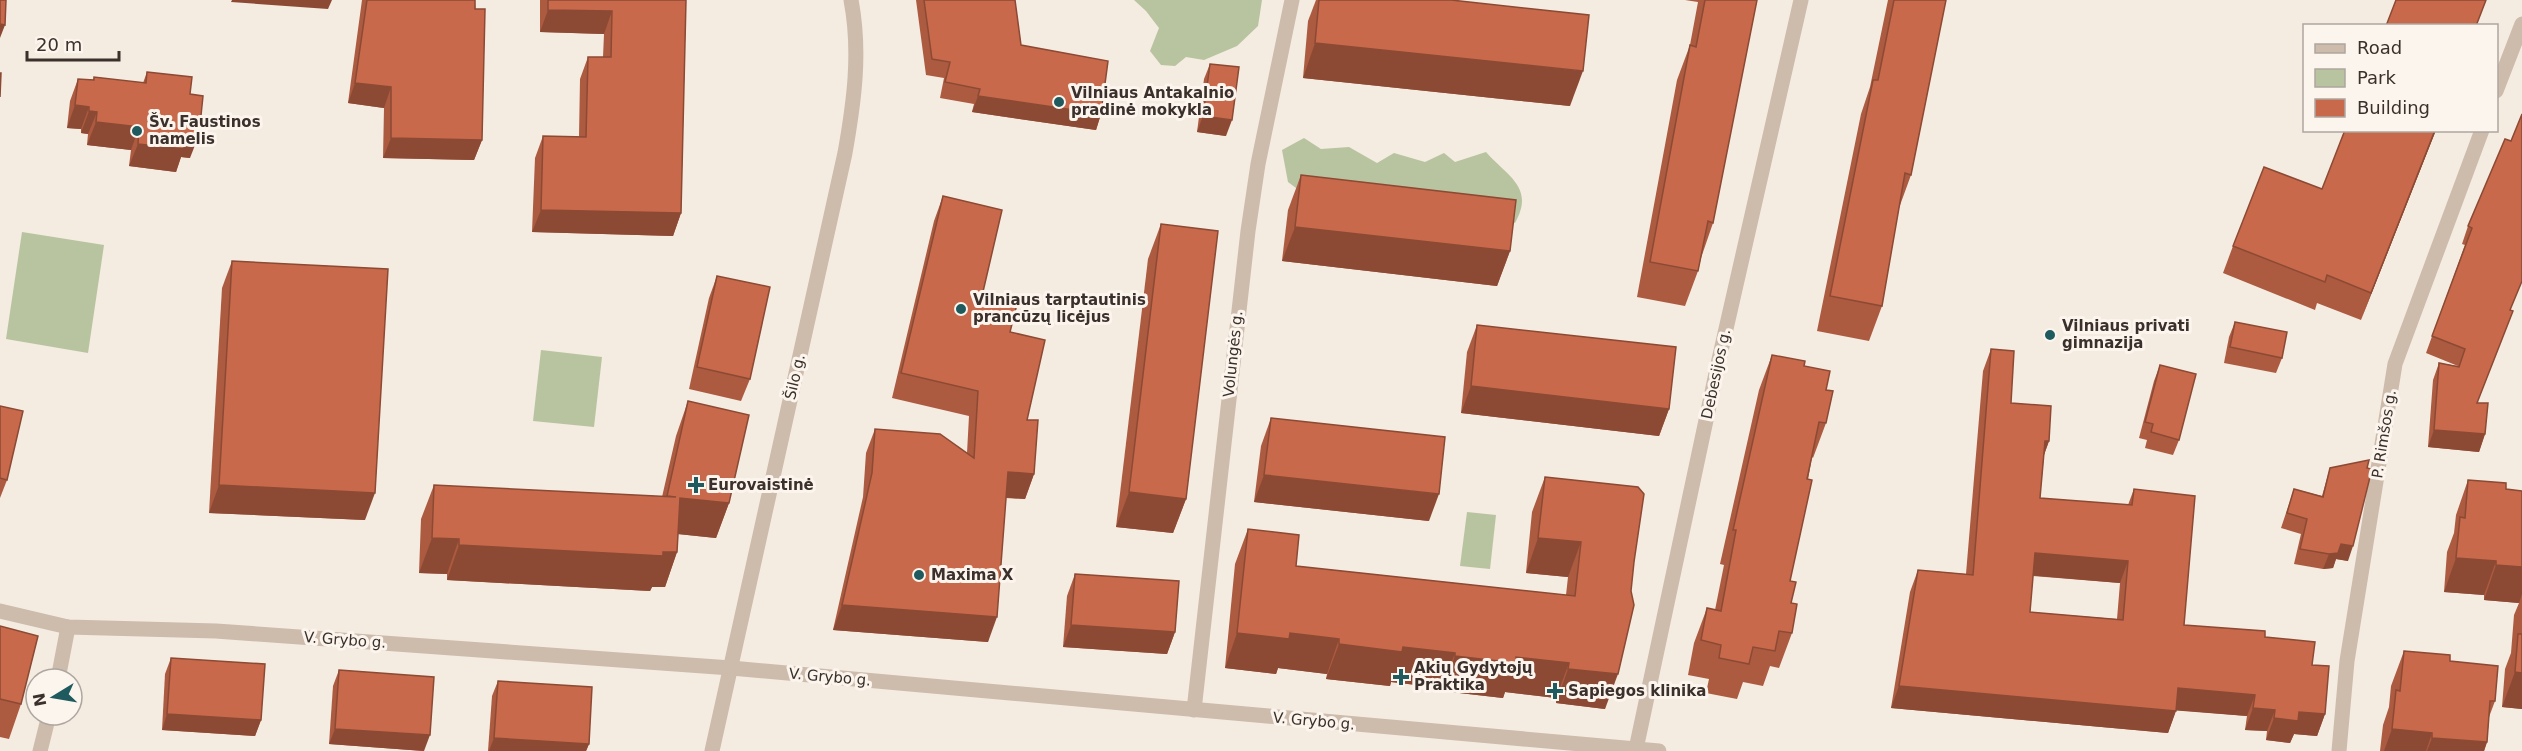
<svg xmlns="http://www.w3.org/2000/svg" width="2522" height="751" font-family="'DejaVu Sans',sans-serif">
  <rect width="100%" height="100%" fill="#f4ebe1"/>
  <!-- green -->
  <g fill="#b8c4a0">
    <polygon points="1134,0 1262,0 1258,26 1237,46 1204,60 1186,57 1175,66 1161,65 1150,51 1159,28 1146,11"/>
    <path d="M 1304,138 L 1321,149 L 1349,147 L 1377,163 L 1394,153 L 1425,162 L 1444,153 L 1455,162 L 1486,152 C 1508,177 1535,187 1515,223 L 1483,215 L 1304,194 L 1288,182 L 1282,150 Z"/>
    <polygon points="22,232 104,245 88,353 6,339"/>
    <polygon points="541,350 602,357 594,427 533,421"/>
    <polygon points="1467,512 1496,515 1490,569 1460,566"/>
  </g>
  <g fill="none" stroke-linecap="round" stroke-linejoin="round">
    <!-- street -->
    <g stroke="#cdbbac" stroke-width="15">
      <polyline points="2496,91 2522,24"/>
      <polyline points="0,611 68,627 216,631 731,668 1659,751"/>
      <polyline points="58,679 68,627"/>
      <polyline points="1194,710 1248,231 1258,164 1292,0"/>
      <polyline points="1636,749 1718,364 1801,0"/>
      <polyline points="40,751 49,715"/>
      <path d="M 712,751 L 845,153 C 854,102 861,52 851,0"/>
      <polyline points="2339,751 2347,661 2395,364 2482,130"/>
    </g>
  </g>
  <!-- wall -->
  <g fill="#ac5a40" fill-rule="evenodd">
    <polygon points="362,0 475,0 482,140 474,160 383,158 384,108 348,103"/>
    <polygon points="540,0 686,0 681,213 673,236 532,232 535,158 543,136 579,137 580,79 588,57 603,57 604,34 540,32"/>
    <polygon points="916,0 1015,0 1021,45 1101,114 1096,130 972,112 974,104 940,98 944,78 926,75"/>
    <polygon points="1316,0 1451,0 1570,106 1303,78 1308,21"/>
    <polygon points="1685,0 1757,0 1713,223 1701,258 1698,271 1685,306 1637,297 1677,80 1690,45 1698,2"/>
    <polygon points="1888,0 1946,0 1911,175 1899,208 1882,306 1869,341 1817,331 1861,114 1870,87"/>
    <polygon points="1210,64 1226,136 1197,132 1204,79"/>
    <polygon points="147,72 190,94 190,158 181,157 176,172 129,166 131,150 87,145 88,134 81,133 81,129 67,128 70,101 78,79 93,80 94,77 143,83"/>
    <polygon points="2436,130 2361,320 2317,303 2315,310 2223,273 2233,246 2322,189"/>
    <polygon points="2511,141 2511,310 2513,311 2477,403 2485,434 2479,452 2428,447 2433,380 2439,363 2458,366 2426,353 2465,245 2462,244 2468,226"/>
    <polygon points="1301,175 1510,251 1497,286 1282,261 1288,210"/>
    <polygon points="943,196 982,296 1010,332 1027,420 1034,474 1025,499 1006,498 988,642 833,630 863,497 866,453 875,429 967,453 969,416 892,398 934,221"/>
    <polygon points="1161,224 1186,499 1173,533 1116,527 1148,259"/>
    <polygon points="232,261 365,520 209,513 222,288"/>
    <polygon points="717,276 750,379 741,401 689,389 709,298"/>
    <polygon points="2235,322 2282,358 2276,373 2224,363 2229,337"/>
    <polygon points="1477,325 1669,409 1659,436 1461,413 1467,352"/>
    <path d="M 1991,349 L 2011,403 L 2049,441 L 2044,455 L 2040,498 L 2128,505 L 2134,489 L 2184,625 L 2265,637 L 2312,665 L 2325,714 L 2317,736 L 2294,734 L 2290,743 L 2266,740 L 2267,731 L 2245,730 L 2247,716 L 2176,710 L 2168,733 L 1891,708 L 1910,592 L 1918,570 L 1966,574 L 1983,371 ZM 2033,576 L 2120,583 L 2117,619 L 2030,612 Z"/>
    <polygon points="1772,355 1804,366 1826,390 1826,423 1813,458 1812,457 1790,581 1792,633 1779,668 1770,666 1763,686 1743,682 1737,699 1706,693 1709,679 1688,675 1694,643 1707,608 1715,610 1724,565 1720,564 1759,390"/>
    <polygon points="2160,365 2179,440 2173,455 2145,448 2147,440 2139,438 2154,381"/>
    <polygon points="688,401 729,503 716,538 678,534 677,552 665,587 652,587 650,591 447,580 447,574 419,573 421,519 434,485 662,497 676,436"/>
    <polygon points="0,406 7,480 0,498"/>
    <polygon points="1271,418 1429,521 1254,502 1261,446"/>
    <polygon points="2330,468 2348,561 2336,559 2333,568 2323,569 2294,564 2301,534 2281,528 2294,489 2322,496"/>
    <polygon points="1545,477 1638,487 1605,709 1556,703 1556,698 1505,692 1503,698 1442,691 1442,688 1391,682 1390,686 1326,679 1327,674 1278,668 1276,674 1225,668 1235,564 1248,529 1296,566 1566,595 1568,577 1526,573 1532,512"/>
    <polygon points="2468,480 2506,489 2522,491 2522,709 2502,707 2505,669 2511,653 2514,615 2519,603 2484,600 2484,595 2444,592 2447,552 2454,533 2456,515"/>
    <polygon points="1075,574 1175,632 1167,654 1063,647 1067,596"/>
    <polygon points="0,626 21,704 9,739 0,737"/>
    <polygon points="2404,651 2450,661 2495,701 2489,717 2487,742 2484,751 2380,751 2383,725 2389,707 2391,686"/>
    <polygon points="171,658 261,720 255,736 162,730 165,674"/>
    <polygon points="339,670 424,751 329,744 333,686"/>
    <polygon points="498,681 589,744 586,751 488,751 492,696"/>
  </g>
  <!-- shaded-wall -->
  <g fill="#8c4a34">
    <polygon points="232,0 332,0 328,9 231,2"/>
    <polygon points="548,10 612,11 604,34 540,32"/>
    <polygon points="0,24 5,25 0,38"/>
    <polygon points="1315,43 1583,71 1570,106 1303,78"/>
    <polygon points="355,83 391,87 384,108 348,103"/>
    <polygon points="978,96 1101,114 1096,130 972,112"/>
    <polygon points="75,105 89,107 81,129 67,128"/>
    <polygon points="89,111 97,112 88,134 81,133"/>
    <polygon points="1203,116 1232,120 1226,136 1197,132"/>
    <polygon points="96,122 139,127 131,150 87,145"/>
    <polygon points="2435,130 2436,130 2361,320 2371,293"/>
    <polygon points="185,134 199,135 190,158 181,157 176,172 129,166 138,144"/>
    <polygon points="391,138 482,140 474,160 383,158"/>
    <polygon points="541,210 681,213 673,236 532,232"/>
    <polygon points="1295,227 1510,251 1497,286 1282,261"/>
    <polygon points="1471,386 1669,409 1659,436 1461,413"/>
    <polygon points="2434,430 2485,434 2479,452 2428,447"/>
    <polygon points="2045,441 2049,441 2041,463"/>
    <polygon points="1008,472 1034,474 1025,499 999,497"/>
    <polygon points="1264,475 1439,494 1429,521 1254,502"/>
    <polygon points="219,485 375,493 365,520 209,513"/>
    <polygon points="1129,492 1186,499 1173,533 1116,527"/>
    <polygon points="680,498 729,503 716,538 668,533"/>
    <polygon points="432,538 459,539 447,574 419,573"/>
    <polygon points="1538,538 1581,542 1568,577 1526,573"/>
    <polygon points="2341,544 2353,546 2348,561 2336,559 2333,568 2323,569 2329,554"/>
    <polygon points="459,545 663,552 677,552 665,587 652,587 650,591 447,580"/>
    <polygon points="2035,553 2128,561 2120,583 2027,575"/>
    <polygon points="2456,558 2496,561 2484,595 2444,592"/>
    <polygon points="2496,565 2522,567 2522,594 2519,603 2484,600"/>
    <polygon points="842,605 997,617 988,642 833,630"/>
    <polygon points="1071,625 1175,632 1167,654 1063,647"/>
    <polygon points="1237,633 1290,633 1339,639 1327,674 1278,668 1276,674 1225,668"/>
    <polygon points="1339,644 1403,647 1455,653 1442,688 1391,682 1390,686 1326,679"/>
    <polygon points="1455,656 1516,657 1569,663 1556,698 1505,692 1503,698 1442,691"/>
    <polygon points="1568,669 1618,674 1605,709 1556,703"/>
    <polygon points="2515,672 2522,673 2522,709 2502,707"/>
    <polygon points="1899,686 2176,711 2168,733 1891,708"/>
    <polygon points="2178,688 2255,695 2247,716 2170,710"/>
    <polygon points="2253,708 2275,710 2267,731 2245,730"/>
    <polygon points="2299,712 2325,714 2317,736 2294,734 2290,743 2266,740 2274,718"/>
    <polygon points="167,714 261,720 255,736 162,730"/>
    <polygon points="335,729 430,735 424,751 329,744"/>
    <polygon points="2392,729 2432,733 2426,751 2384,751"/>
    <polygon points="494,738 589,744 586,751 489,751"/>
    <polygon points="2432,738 2487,742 2484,751 2427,751"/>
  </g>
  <!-- building -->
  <g fill="#c8694b" stroke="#8c4a34" stroke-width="1.5" fill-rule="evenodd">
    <polygon points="0,0 6,0 5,25 0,24"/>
    <polygon points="367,0 475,0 475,9 485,9 482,140 391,138 391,87 355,83"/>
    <polygon points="548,0 686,0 681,213 541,210 543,136 586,137 588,57 611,57 612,11 548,10"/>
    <polygon points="924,0 1015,0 1021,45 1108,61 1101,114 978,96 980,89 945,82 950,62 932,59"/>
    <polygon points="1319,0 1451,0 1589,15 1583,71 1315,43"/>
    <polygon points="1705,0 1757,0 1713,223 1708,221 1698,271 1650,262 1690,45 1696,47"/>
    <polygon points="1894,0 1946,0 1911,175 1905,173 1882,306 1830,296 1873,80 1878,80"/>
    <polygon points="2396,0 2486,0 2476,26 2386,26"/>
    <polygon points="1210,64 1239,67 1232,120 1203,116"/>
    <polygon points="147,72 192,77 190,94 203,96 199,135 185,134 184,149 138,144 139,127 96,122 97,112 89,111 89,107 75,105 78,79 94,80 94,77 146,83"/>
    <polygon points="0,73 1,73 0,97"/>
    <polygon points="2522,114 2522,281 2510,310 2513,311 2477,403 2488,403 2485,434 2434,430 2439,363 2459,367 2465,349 2432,336 2472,228 2468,226 2505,139 2511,141"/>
    <polygon points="2345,130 2435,130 2371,293 2327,275 2325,282 2233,246 2264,167 2322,189"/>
    <polygon points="1301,175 1516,200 1510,251 1295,227"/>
    <polygon points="943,196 1002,210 982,296 1017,304 1010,332 1045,340 1027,420 1038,420 1034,474 1008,472 997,617 842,605 872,473 875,429 940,434 974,458 978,391 901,373"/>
    <polygon points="1161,224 1218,231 1186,499 1129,492"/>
    <polygon points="232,261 388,269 375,493 219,485"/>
    <polygon points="717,276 770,287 750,379 697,367"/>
    <polygon points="2235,322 2287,332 2282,358 2230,347"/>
    <polygon points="1477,325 1676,347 1669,409 1471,386"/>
    <path d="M 1991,349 L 2014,351 L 2011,403 L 2051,406 L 2049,441 L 2045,441 L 2040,498 L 2132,505 L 2134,489 L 2195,496 L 2184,625 L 2265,631 L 2265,637 L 2315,642 L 2312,665 L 2329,666 L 2325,714 L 2299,712 L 2298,721 L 2274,718 L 2275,710 L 2253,708 L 2255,695 L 2178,688 L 2176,711 L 1899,686 L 1918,570 L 1973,575 ZM 2035,553 L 2128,561 L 2123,620 L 2030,612 Z"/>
    <polygon points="1772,355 1805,361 1804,366 1830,371 1826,390 1833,391 1826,423 1819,422 1807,479 1812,480 1790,581 1796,582 1791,603 1797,604 1792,633 1779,631 1775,651 1753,647 1749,664 1719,658 1721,645 1701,640 1707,608 1721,611 1736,530 1733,530"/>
    <polygon points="2160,365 2196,374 2179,440 2151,432 2153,424 2145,422"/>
    <polygon points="688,401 749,415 729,503 680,498 677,552 663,552 663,556 459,545 459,539 432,538 434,485 676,497 667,496"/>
    <polygon points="0,406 23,411 7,480 0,478"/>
    <polygon points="1271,418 1445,437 1439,494 1264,475"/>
    <polygon points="2369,460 2367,468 2371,469 2371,473 2353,546 2341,544 2338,553 2329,554 2300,549 2307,519 2287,513 2294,489 2323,497 2330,468"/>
    <polygon points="1545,477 1638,487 1644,494 1634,562 1631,591 1634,605 1618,674 1568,669 1569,663 1516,657 1516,663 1455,656 1455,653 1403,647 1402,652 1339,644 1339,639 1290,633 1289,639 1237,633 1248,529 1299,535 1296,566 1575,596 1581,542 1538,538"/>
    <polygon points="2468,480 2506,483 2506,489 2522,491 2522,567 2496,565 2496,561 2456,558 2460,517 2465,518"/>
    <polygon points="1075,574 1179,581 1175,632 1071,625"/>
    <polygon points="0,626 38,636 21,704 0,699"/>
    <polygon points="2518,634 2522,634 2522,673 2515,672"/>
    <polygon points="2404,651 2450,655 2450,661 2498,666 2495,701 2490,701 2487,742 2432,738 2432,733 2392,729 2396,690 2400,691"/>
    <polygon points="171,658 265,664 261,720 167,714"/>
    <polygon points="339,670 434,677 430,735 335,729"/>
    <polygon points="498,681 592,687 589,744 494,738"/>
  </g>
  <!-- markers -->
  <g fill="#1f5a5e" stroke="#fbf5ee" stroke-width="2">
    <circle cx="1059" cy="102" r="6"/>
    <circle cx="137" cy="131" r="6"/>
    <circle cx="961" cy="309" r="6"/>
    <circle cx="2050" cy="335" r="6"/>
    <path d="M693 476h6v6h6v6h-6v6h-6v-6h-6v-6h6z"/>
    <circle cx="919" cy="575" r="6"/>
    <path d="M1398 668h6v6h6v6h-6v6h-6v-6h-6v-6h6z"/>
    <path d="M1552 682h6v6h6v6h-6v6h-6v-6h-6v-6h6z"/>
  </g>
  <g text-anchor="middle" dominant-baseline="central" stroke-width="6" stroke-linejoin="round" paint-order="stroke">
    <!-- poi labels -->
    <g font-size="15" font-weight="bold" fill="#3b302b" stroke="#fbf5ee" text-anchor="start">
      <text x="1071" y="93">Vilniaus Antakalnio<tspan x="1071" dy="17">pradinė mokykla</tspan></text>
      <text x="149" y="122">Šv. Faustinos<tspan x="149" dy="17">namelis</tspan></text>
      <text x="973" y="300">Vilniaus tarptautinis<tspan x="973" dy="17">prancūzų licėjus</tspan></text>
      <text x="2062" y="326">Vilniaus privati<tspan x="2062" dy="17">gimnazija</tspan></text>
      <text x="708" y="485">Eurovaistinė</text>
      <text x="931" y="575">Maxima X</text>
      <text x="1414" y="668">Akių Gydytojų<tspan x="1414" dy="17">Praktika</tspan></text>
      <text x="1568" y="691">Sapiegos klinika</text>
    </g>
    <!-- street labels -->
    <g font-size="15" fill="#3b302b" stroke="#fbf5ee">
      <text transform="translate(1233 354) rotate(-84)">Volungės g.</text>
      <text transform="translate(1716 374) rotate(-78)">Debesijos g.</text>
      <text transform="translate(795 377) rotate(-77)">Šilo g.</text>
      <text transform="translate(2384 434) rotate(-81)">P. Rimšos g.</text>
      <text transform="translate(345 640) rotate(4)">V. Grybo g.</text>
      <text transform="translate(830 677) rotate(5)">V. Grybo g.</text>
      <text transform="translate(1314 721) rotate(5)">V. Grybo g.</text>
    </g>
  </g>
  <!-- legend -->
  <rect x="2303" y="24" width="195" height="108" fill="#fbf5ee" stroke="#aea6a0" stroke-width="1.5"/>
  <rect x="2315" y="44" width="30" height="9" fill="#cdbbac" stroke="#aea6a0" stroke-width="1.5"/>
  <text x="2357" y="54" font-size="18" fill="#3b302b">Road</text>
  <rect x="2315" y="69" width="30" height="18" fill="#b8c4a0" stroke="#aea6a0" stroke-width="1.5"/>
  <text x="2357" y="84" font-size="18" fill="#3b302b">Park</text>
  <rect x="2315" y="99" width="30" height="18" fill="#c8694b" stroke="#aea6a0" stroke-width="1.5"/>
  <text x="2357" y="114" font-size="18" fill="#3b302b">Building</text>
  <!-- north arrow -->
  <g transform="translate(54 697) rotate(259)"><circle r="28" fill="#fbf5ee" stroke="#aea6a0" stroke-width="1.5"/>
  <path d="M0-4.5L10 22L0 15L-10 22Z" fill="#1f5a5e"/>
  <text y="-9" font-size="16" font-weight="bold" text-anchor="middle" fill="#3b302b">N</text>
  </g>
  <!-- scale -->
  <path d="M27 51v9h92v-9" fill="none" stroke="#3b302b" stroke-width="3"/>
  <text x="36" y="51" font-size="18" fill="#3b302b" stroke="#fbf5ee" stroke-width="4.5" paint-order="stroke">20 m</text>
</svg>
